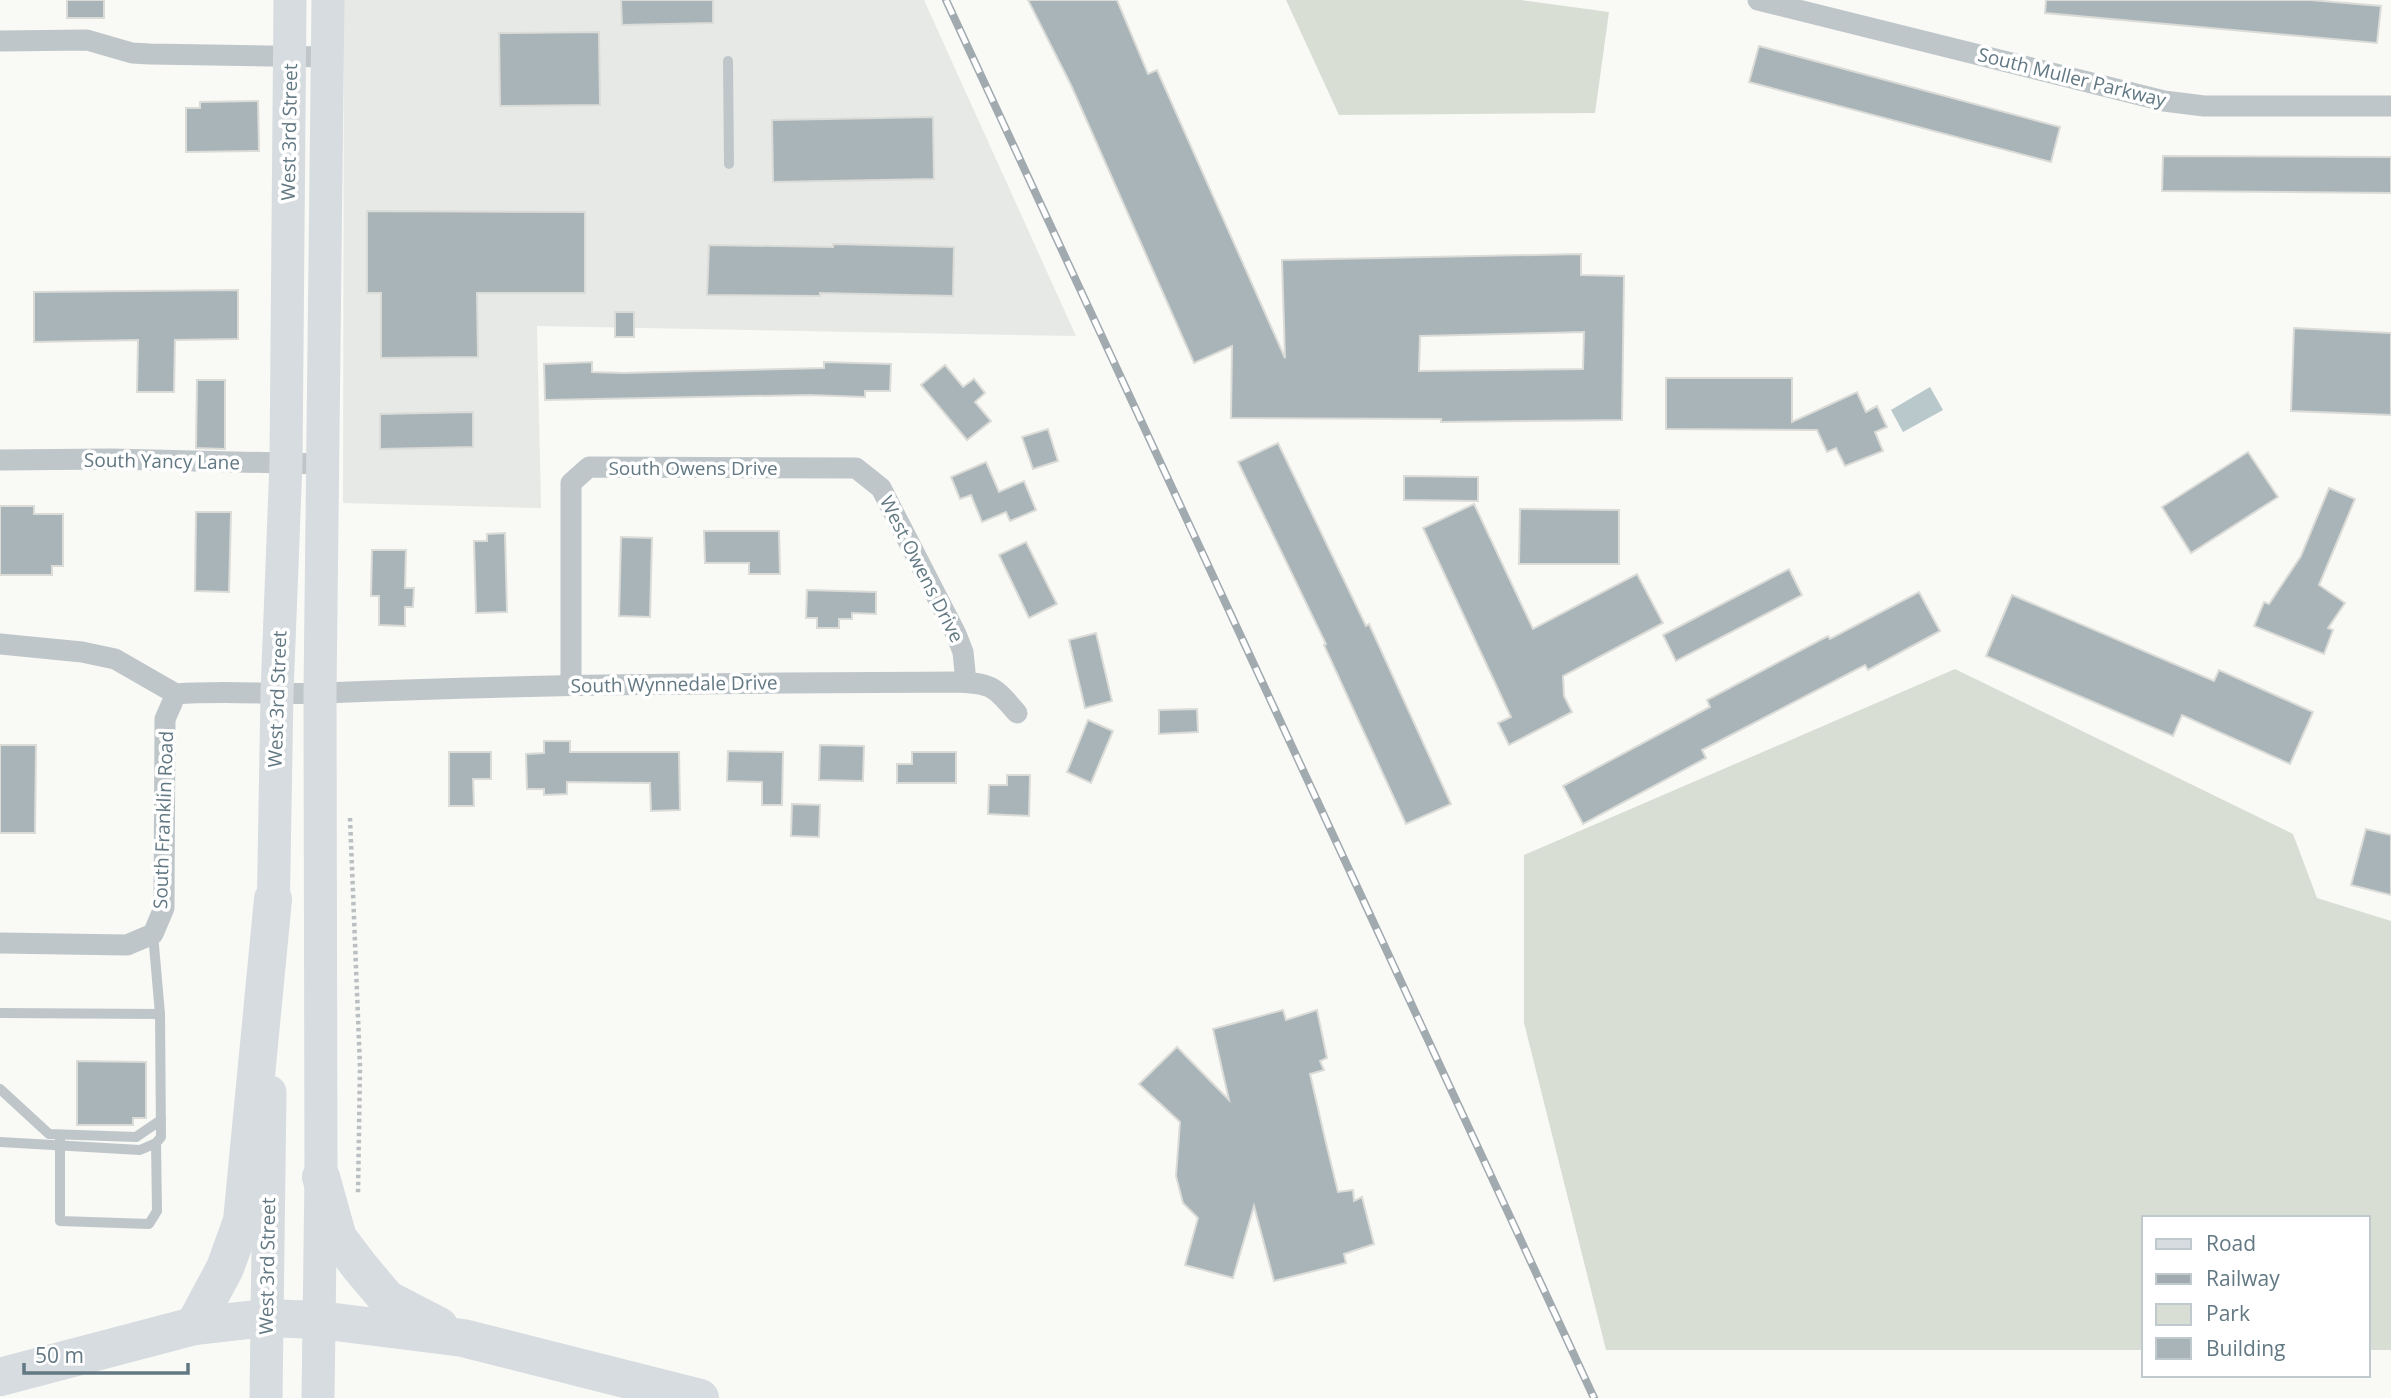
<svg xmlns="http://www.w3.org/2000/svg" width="2391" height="1398" font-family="'Open Sans',sans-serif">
  <rect width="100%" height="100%" fill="#f9f9f6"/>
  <!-- built -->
  <polygon fill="#e7e9e7" points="344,0 924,0 1076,336 537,326 541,508 343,503"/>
  <!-- green -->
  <g fill="#d9ded5">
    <polygon points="1286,0 1521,0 1609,12 1595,113 1339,115"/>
    <polygon points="1955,669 2293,834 2317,898 2391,921 2391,1350 2368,1350 2368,1218 2144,1218 2144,1350 1606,1350 1524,1023 1524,855"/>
  </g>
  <!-- water -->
  <polygon fill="#b8c8cb" points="1930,387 1943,410 1903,432 1891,410"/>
  <!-- building -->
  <g fill="#a8b4b8" stroke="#dbdbd8" stroke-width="2" fill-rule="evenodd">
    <rect x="67" y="0" width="37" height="18"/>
    <polygon points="621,0 713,0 713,23 622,25"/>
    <path d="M 1028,0 L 1117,0 L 1148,74 L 1157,70 L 1285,358 L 1282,260 L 1581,254 L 1581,275 L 1624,276 L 1622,420 L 1441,422 L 1441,419 L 1231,418 L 1232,346 L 1194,363 L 1071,85 ZM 1584,332 L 1583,369 L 1419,371 L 1420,336 Z"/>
    <polygon points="2046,0 2310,0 2381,6 2377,43 2045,13"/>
    <polygon points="599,32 600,105 500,106 499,33"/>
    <polygon points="1759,46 2060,127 2051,162 1749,82"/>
    <polygon points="258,101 259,151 186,152 186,108 200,108 200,102"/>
    <polygon points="933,117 934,179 773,182 772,120"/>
    <polygon points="2163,156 2391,157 2391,193 2162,191"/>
    <polygon points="367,211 585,212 585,293 477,293 478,357 381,358 381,293 367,293"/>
    <polygon points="833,244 954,247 953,296 820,293 820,296 707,295 709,245 833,247"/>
    <polygon points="238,290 238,339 175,340 174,392 137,392 138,340 34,342 34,292"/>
    <rect x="615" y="312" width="19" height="25"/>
    <polygon points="2294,328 2391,333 2391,415 2291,411"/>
    <polygon points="592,362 592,372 623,373 824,368 824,362 891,364 890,391 865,391 865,397 809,395 545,400 544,364"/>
    <polygon points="945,365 963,387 974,379 985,393 975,402 991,421 967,440 921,385"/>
    <polygon points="1666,378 1792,378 1792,422 1857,392 1866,412 1877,406 1887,427 1875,432 1883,451 1845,466 1836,448 1827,452 1817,430 1666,429"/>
    <polygon points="197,380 225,380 225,449 196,448"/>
    <polygon points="473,412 473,447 380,449 380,414"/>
    <polygon points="1048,429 1058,461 1033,469 1022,437"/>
    <polygon points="1278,443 1366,626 1369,624 1451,804 1406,824 1324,645 1326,644 1238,462"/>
    <polygon points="2248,452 2278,497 2191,553 2162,507"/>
    <polygon points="986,462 999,492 1024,481 1036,510 1010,521 1006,512 982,522 971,495 960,499 951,477"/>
    <polygon points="1404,476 1478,477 1478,501 1404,500"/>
    <polygon points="2329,488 2355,499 2319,585 2345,603 2328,628 2333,630 2324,654 2254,626 2264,602 2269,604 2301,556"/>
    <polygon points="1474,504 1533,629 1637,574 1663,623 1563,676 1564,696 1572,712 1509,745 1498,723 1511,717 1423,528"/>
    <polygon points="0,506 34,506 34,514 63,514 63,566 52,566 52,575 0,575"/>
    <polygon points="1520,509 1619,510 1619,564 1519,564"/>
    <polygon points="196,512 231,512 229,592 195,591"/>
    <polygon points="704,531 779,531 780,574 749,574 749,563 705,563"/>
    <polygon points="505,533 507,612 476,613 474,541 487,541 487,534"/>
    <polygon points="621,537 652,538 650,617 619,616"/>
    <polygon points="1026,542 1057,604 1029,618 999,555"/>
    <polygon points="372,550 406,550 405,588 414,588 413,607 405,607 405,626 379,625 379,596 371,596"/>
    <polygon points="1789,569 1802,595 1676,661 1663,635"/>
    <polygon points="807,590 876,592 876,614 852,613 852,619 839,619 839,628 817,628 817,618 806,618"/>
    <polygon points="1919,592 1940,631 1868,670 1865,665 1702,750 1706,758 1583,824 1563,786 1710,707 1707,700 1828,636 1830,639"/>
    <polygon points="2012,595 2214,681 2219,670 2313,712 2290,764 2182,715 2173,736 1986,656"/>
    <polygon points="1096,633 1112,701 1085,708 1069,640"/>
    <polygon points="1197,709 1198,732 1159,734 1159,710"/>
    <polygon points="1088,720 1113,731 1091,783 1067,772"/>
    <polygon points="544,741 570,741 570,752 679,752 680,810 651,811 650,783 567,782 567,794 544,795 544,789 527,789 526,754 544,753"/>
    <polygon points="0,745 36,745 35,833 0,833"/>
    <polygon points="820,745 864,746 863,781 819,780"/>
    <polygon points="728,751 783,752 782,805 762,805 762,782 727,781"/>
    <polygon points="449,752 491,752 491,779 473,779 474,806 449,806"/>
    <polygon points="912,752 956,752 956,783 897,783 897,764 912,764"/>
    <polygon points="1007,775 1030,775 1029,816 988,814 989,785 1007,785"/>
    <polygon points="792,804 820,805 819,837 791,836"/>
    <polygon points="2366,829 2391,835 2391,895 2351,885"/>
    <polygon points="1283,1010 1286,1020 1317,1010 1327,1058 1320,1061 1324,1070 1310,1074 1326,1143 1338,1192 1353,1190 1354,1201 1362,1197 1374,1244 1344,1254 1346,1263 1274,1281 1254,1206 1233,1278 1185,1265 1198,1218 1183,1203 1176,1176 1180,1122 1139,1084 1177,1047 1229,1100 1213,1029"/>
    <polygon points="77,1061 146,1062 146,1118 133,1118 133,1125 77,1125"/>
  </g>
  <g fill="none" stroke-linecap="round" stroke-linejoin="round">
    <!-- path -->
    <polyline stroke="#babfc1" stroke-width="4.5" stroke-dasharray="3.5 3.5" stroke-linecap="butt" points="350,818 360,1067 358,1194"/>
    <!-- service -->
    <g stroke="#bfc6c9" stroke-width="10">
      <polyline points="728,61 729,164"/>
      <polyline points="0,1013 160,1014"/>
      <polyline points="0,1089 49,1134 136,1137 161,1120"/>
      <polyline points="60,1135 60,1221 149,1224 157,1211 156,1143"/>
      <polyline points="0,1142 140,1150 156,1143 161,1137 160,1014 153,934"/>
    </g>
    <!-- minor -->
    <g stroke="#bfc6c9" stroke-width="21">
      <polyline points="1758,0 2164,101 2204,106 2391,106"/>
      <polyline points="0,41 87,40 132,53 150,54 327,57"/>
      <polyline points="0,460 112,459 324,464"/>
      <polyline points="0,644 82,652 115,659 176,694"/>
      <polyline points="571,685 571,483 589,467 856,468 881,488 956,634 963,652 966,682"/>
      <path d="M 0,943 L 127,945 L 153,934 L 164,908 L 165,719 L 176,694 C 225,690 274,695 324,693 C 534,684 744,683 954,682 C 991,683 993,685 1017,713"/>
    </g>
    <!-- primary -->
    <g stroke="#d6dcdf" stroke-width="33">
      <polyline points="273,923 277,693 286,463 290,0"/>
      <polyline points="266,1398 270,1092"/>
      <polyline points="318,1398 321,1177 320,693 328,0"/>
    </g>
    <!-- motorway -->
    <g stroke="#d6dcdf" stroke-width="38">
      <polyline points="321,1177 338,1238 360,1267 387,1299 439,1326"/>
      <polyline points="194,1326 225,1268 242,1221 273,899"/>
      <polyline points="0,1377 194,1326 266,1318 319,1320 463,1338 700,1398"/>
    </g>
    <defs>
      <polyline id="rail" points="946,0 1594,1398"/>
    </defs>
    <!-- rail casing -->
    <use href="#rail" stroke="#a1aaaf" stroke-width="8"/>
    <!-- rail -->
    <use href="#rail" stroke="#fff" stroke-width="5" stroke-dasharray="16" stroke-linecap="butt"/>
  </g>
  <g text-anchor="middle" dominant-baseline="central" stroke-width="7" stroke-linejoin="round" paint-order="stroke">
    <!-- street labels -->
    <g font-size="19" fill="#627883" stroke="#fff">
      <text transform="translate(2072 77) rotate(14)">South Muller Parkway</text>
      <text transform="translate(289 132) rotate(-89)">West 3rd Street</text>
      <text transform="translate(162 461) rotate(1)">South Yancy Lane</text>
      <text x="693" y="468">South Owens Drive</text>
      <text transform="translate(922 569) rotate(63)">West Owens Drive</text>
      <text transform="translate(674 684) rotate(-1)">South Wynnedale Drive</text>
      <text transform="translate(277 699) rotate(-88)">West 3rd Street</text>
      <text transform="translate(163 820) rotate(-88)">South Franklin Road</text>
      <text transform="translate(267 1266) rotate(-89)">West 3rd Street</text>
    </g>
  </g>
  <!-- legend -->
  <rect x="2142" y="1216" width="228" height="161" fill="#ffffff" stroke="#c0c9cd" stroke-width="2"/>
  <rect x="2156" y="1239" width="35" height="10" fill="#d6dcdf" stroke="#c0c9cd" stroke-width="2"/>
  <text x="2206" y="1251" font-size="21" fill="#627883">Road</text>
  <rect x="2156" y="1274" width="35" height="10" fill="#a1aaaf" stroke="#c0c9cd" stroke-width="2"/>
  <text x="2206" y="1286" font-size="21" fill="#627883">Railway</text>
  <rect x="2156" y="1304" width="35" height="21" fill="#d9ded5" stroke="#c0c9cd" stroke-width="2"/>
  <text x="2206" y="1321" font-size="21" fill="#627883">Park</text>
  <rect x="2156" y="1338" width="35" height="21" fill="#a8b4b8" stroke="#c0c9cd" stroke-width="2"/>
  <text x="2206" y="1356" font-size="21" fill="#627883">Building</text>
  <!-- scale -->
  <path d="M24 1363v10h164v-10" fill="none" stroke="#627883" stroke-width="3.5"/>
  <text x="35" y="1363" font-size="21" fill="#627883" stroke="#ffffff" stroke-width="5" paint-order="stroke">50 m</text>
</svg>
